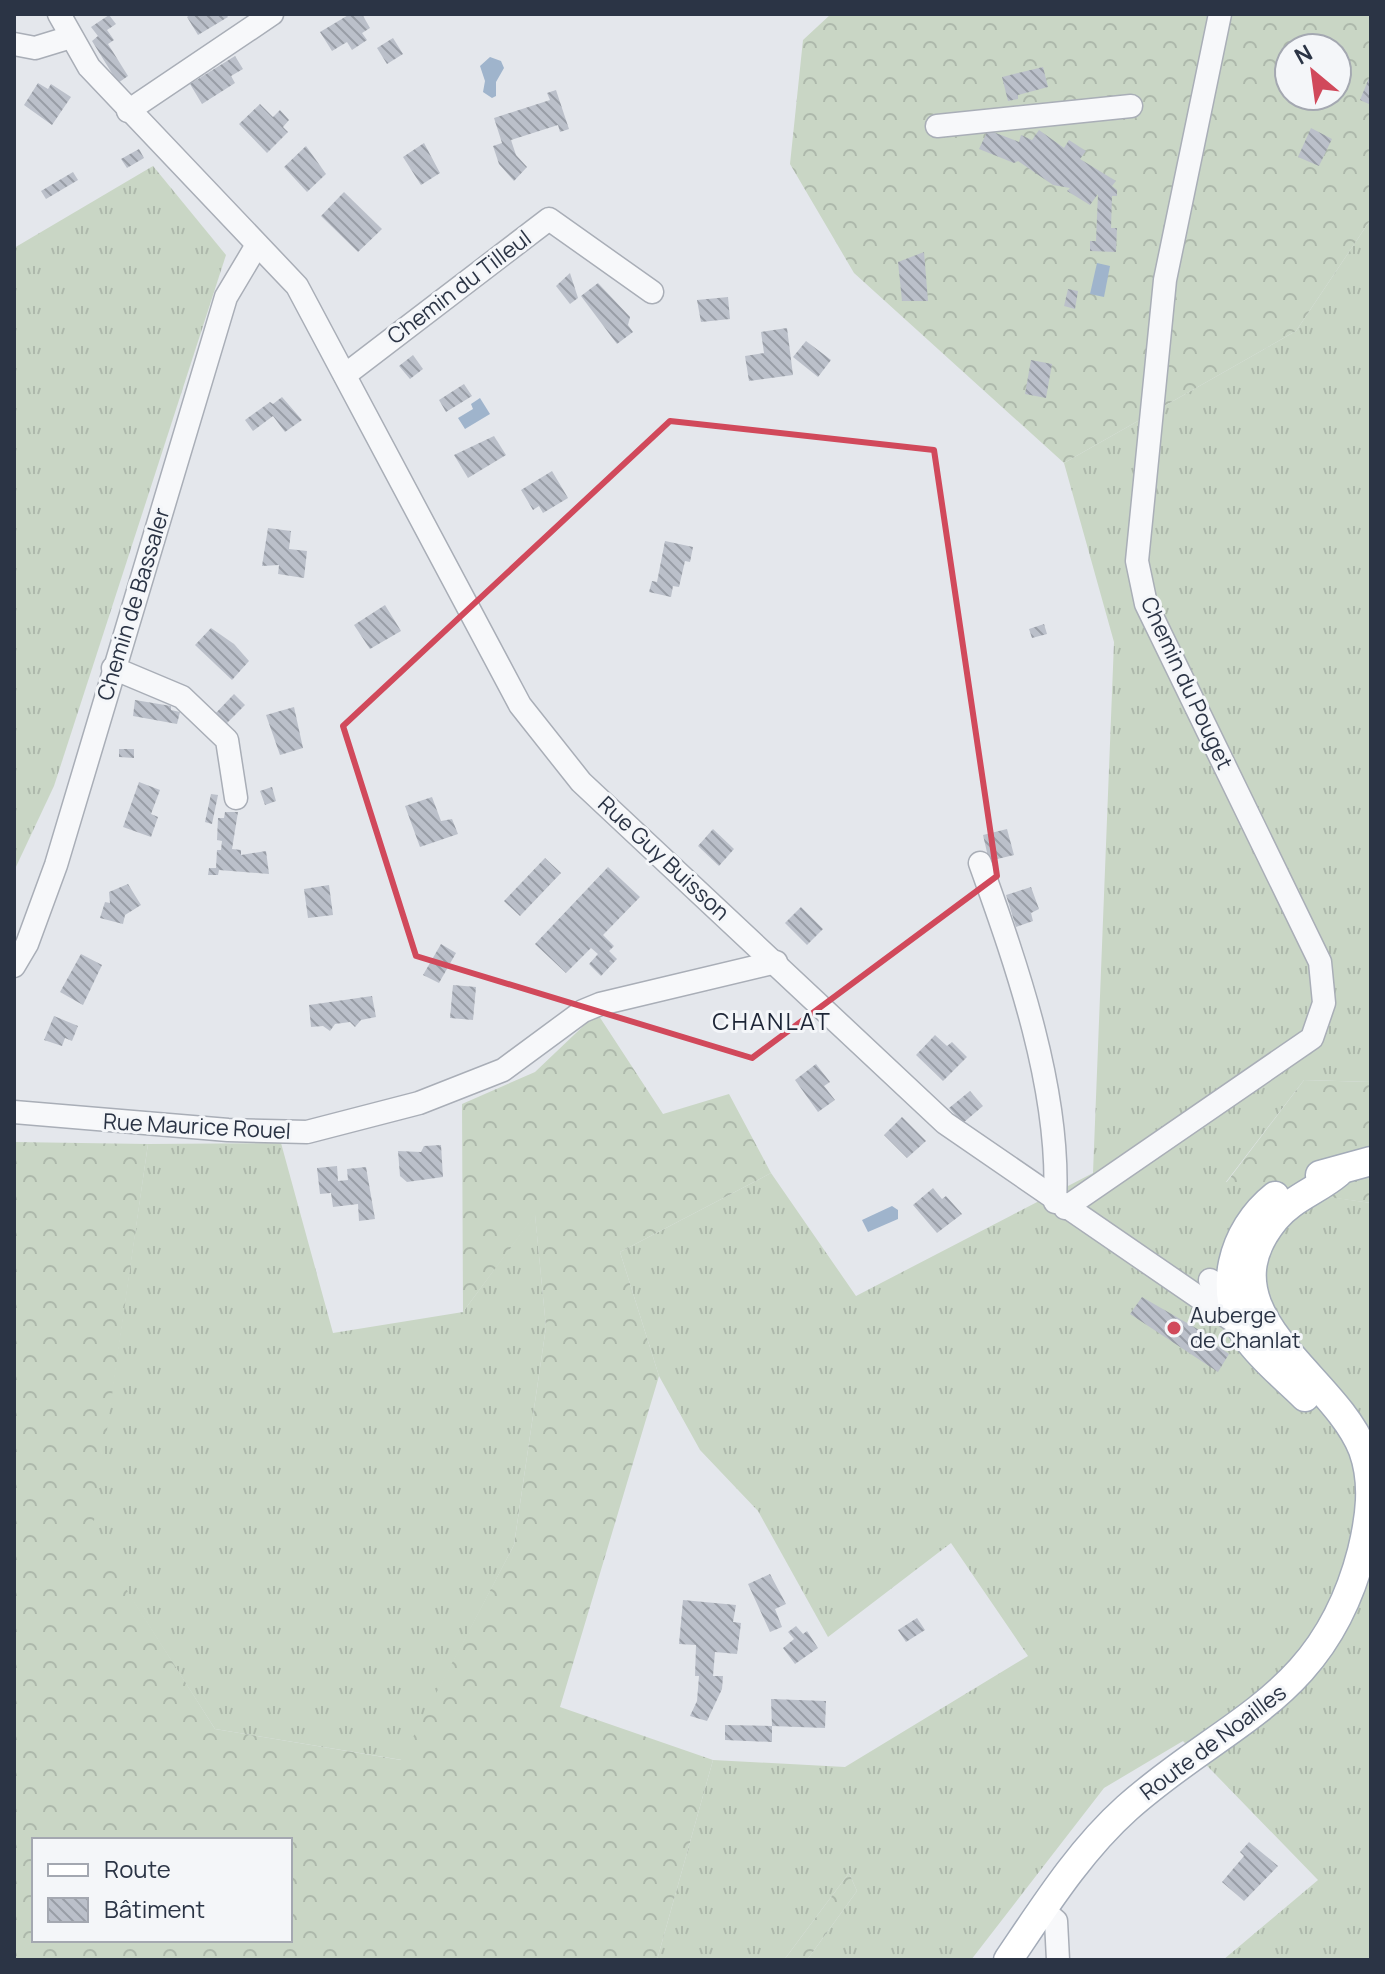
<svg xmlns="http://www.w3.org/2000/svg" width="1385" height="1974" font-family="Manrope,sans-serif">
  <defs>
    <pattern id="grass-tufts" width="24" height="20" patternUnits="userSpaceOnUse" patternTransform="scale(2)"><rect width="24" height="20" fill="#c9d6c5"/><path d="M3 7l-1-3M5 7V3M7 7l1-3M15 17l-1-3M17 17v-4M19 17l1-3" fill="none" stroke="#adb8ab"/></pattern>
    <pattern id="forest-crowns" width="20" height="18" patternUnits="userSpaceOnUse" patternTransform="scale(2)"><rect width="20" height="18" fill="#c9d6c5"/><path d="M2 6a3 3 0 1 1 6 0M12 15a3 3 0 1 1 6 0" fill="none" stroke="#adb8ab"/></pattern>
    <pattern id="building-back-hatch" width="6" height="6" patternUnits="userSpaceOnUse" patternTransform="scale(2)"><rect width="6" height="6" fill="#bbc0ca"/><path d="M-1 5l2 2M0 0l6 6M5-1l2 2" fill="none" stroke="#989da6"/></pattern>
  </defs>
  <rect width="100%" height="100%" fill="#e4e7ec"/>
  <!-- grass -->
  <g fill="url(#grass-tufts)">
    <polygon points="153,166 226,255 54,786 14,871 14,248"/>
    <polygon points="1371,219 1371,1082 1304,1080 1226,1182 1371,1203 1371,1960 1223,1960 1318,1880 1183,1741 1104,1788 971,1960 807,1960 857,1891 849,1873 784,1960 657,1960 713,1760 845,1767 1028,1656 951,1543 828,1637 758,1511 700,1450 659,1376 620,1252 771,1173 856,1296 1093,1173 1114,642 1064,463 1296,331"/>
    <polygon points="281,1143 333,1333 463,1312 535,1214 546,1327 514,1545 402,1760 215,1729 91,1535 148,1144"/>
  </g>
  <!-- forest -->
  <g fill="url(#forest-crowns)" fill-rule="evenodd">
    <path d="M 831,14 L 1371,14 L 1371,219 L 1296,331 L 1064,463 L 854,273 L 790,164 L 803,40 ZM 1289,48 L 1337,48 L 1337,96 L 1289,96 Z"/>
    <path d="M 597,1013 L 663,1114 L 729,1094 L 771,1173 L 620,1252 L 659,1376 L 560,1707 L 713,1760 L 657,1960 L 14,1960 L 14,1142 L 148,1144 L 92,1535 L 215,1729 L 401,1760 L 514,1545 L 546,1327 L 535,1215 L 463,1312 L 462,1104 L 535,1072 ZM 34,1840 L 290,1840 L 290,1940 L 34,1940 Z"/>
    <polygon points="1304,1080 1371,1082 1371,1203 1226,1183"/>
    <polygon points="849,1873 857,1891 807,1960 784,1960"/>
  </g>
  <!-- water -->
  <g fill="#9fb4cc">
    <polygon points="490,57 501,61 504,68 496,82 496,96 492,98 483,92 485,81 480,66"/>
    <polygon points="1097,263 1110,266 1104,297 1090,294"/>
    <polygon points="480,398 490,414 465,429 458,418 473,409 471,404"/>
    <polygon points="892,1206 898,1210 898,1219 868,1232 862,1220"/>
  </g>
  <!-- building -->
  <g fill="url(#building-back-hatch)">
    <polygon points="191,14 226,14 228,17 198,35 187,17"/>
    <polygon points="350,14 362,14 370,28 362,33 367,40 352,50 347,42 332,51 320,32"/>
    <polygon points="109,15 116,24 107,30 114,40 108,44 128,76 118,83 92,41 98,36 91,27"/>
    <polygon points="393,38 403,54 387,64 377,48"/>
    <polygon points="235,56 243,69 231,76 235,83 202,104 190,84"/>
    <polygon points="1043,67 1048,87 1018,95 1018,99 1008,101 1002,77"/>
    <polygon points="1371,73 1371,105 1360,100"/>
    <polygon points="38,83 48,89 51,84 71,97 52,125 24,105"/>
    <polygon points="556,90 569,129 560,132 558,125 511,140 516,155 527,167 514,181 499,164 493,146 502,143 494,118 550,100 547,93"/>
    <polygon points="260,104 273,117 280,110 289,120 283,127 288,132 267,153 239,124"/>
    <polygon points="1311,128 1332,139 1319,166 1298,157"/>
    <polygon points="988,130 1019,142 1021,135 1032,140 1039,130 1064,148 1069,140 1086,151 1080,159 1116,181 1112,186 1117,190 1117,196 1112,196 1111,228 1117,228 1116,252 1090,251 1090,241 1096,241 1098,194 1090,205 1067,191 1070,188 1053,185 1018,161 1014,163 979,149"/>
    <polygon points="424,143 440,173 421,185 403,157"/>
    <polygon points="306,146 326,174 307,192 284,167"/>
    <polygon points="139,149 144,158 127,168 121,159"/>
    <polygon points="73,172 78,180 46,199 41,191"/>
    <polygon points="344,192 382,229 358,252 321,216"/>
    <polygon points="924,252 928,301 902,301 898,262"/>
    <polygon points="570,273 578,298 570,304 556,286"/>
    <polygon points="598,283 630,317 628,325 633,332 617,344 581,296"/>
    <polygon points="1068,289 1078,291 1075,309 1064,306"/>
    <polygon points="728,297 730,319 701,322 697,300"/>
    <polygon points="787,328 793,375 749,381 745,356 764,353 761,332"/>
    <polygon points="806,341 831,360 818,377 793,357"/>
    <polygon points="413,355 423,369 410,379 399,366"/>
    <polygon points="1031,360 1052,364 1046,398 1025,394"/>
    <polygon points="464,384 472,396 446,412 439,400"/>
    <polygon points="282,397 302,420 285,432 273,416 253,431 245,420 270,402 273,404"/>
    <polygon points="494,436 506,455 468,478 454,455"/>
    <polygon points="552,471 568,498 543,513 539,506 533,510 521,490"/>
    <polygon points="268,528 291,531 289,549 307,551 304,578 278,574 279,565 262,566"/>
    <polygon points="665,541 693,547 690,562 685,561 679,587 673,586 671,597 649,592 652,581 657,582"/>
    <polygon points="385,605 401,631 370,649 354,625"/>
    <polygon points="1044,624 1047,634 1032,638 1029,629"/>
    <polygon points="211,628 234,644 249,661 232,680 195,645"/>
    <polygon points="234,694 245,705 225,725 214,715"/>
    <polygon points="135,700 171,706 171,710 180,712 177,724 133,716"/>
    <polygon points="294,707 303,748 280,755 266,715"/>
    <polygon points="119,749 134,749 134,758 119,757"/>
    <polygon points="139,782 160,790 151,814 158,817 151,837 123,827"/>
    <polygon points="272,787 276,801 265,805 260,791"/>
    <polygon points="211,794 218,795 212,824 205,822"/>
    <polygon points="432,797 441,821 452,819 458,834 420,847 405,806"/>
    <polygon points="225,812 238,812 232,849 241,850 241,855 266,851 269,874 219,870 218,875 208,875 209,868 216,868 217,850 221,850 222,841 217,840 218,818 224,818"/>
    <polygon points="713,829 734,849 719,866 698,846"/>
    <polygon points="1007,829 1014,855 989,861 983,835"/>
    <polygon points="545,858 561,873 520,916 504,901"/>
    <polygon points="608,867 640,897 603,935 614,946 609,951 617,959 601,976 589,964 598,954 591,948 566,973 535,944"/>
    <polygon points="128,884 141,905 125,915 123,924 100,918 105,902 110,903 109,892"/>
    <polygon points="329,885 333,915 308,918 304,889"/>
    <polygon points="1031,887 1039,909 1031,913 1033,921 1016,927 1006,895"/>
    <polygon points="801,907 823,929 807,945 785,923"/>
    <polygon points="441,944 456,953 439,983 423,975"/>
    <polygon points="81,954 102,965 83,1005 60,992"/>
    <polygon points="453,985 476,987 473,1020 450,1018"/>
    <polygon points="372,996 376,1017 361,1020 355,1027 350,1022 335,1024 330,1031 323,1026 311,1027 309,1005"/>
    <polygon points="54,1016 78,1026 72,1041 65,1038 62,1046 44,1040"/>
    <polygon points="935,1035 947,1046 952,1042 967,1057 943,1081 916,1055"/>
    <polygon points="816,1064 830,1082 824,1086 835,1100 818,1112 795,1080"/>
    <polygon points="970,1091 983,1106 963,1123 949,1108"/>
    <polygon points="902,1117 926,1141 907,1158 884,1135"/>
    <polygon points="441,1145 443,1177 407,1182 400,1176 398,1151 421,1152 424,1146"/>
    <polygon points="337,1166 338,1181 348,1180 347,1169 366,1167 375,1219 359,1221 358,1204 333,1207 331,1193 320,1194 317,1168"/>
    <polygon points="933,1188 942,1199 946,1196 962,1214 937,1233 913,1205"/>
    <polygon points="1142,1297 1213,1338 1211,1341 1229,1354 1218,1372 1130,1314"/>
    <polygon points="770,1574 786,1604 775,1609 782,1627 770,1632 748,1584"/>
    <polygon points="683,1600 736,1605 733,1622 741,1623 737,1654 715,1652 713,1676 723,1676 722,1689 707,1721 690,1716 697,1701 699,1676 695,1676 696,1645 679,1644"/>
    <polygon points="917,1618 925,1630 906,1642 898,1630"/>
    <polygon points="796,1626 803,1634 807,1631 818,1648 795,1664 783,1648 794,1639 788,1632"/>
    <polygon points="771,1699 826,1701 825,1728 772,1726 772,1742 725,1740 725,1725 772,1726"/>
    <polygon points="1249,1842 1278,1866 1244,1901 1222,1882 1244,1856 1240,1852"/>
  </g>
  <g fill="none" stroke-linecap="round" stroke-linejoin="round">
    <defs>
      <g id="minor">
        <polyline points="59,14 89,67 297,286 520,705 581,782 945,1123 1239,1325"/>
        <polyline points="14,44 35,48 71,37"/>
        <polyline points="128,111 272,14"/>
        <polyline points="937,126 1131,106"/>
        <polyline points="345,375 549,219 652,292"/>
        <polyline points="113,668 182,697 227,740 236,798"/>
        <path d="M 980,863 C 1017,966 1061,1091 1055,1202"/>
        <polyline points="14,966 27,944 56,865 226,297 257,245"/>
        <polyline points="14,1112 228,1130 307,1132 419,1103 503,1070 583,1011 600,1004 776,962"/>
        <polyline points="1065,1208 1312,1038 1324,1003 1320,962 1146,604 1137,561 1165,280 1220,14"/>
        <polyline points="1210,1280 1240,1299"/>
        <polyline points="1042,1909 1056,1921 1058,1960"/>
      </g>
      <g id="major">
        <polyline points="1320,1175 1371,1161"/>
        <path d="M 1275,1196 C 1232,1230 1215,1293 1248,1339 C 1264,1361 1286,1378 1305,1397"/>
        <path d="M 1008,1960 C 1044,1907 1080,1850 1127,1808 C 1227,1719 1324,1699 1362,1551 C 1370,1518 1375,1483 1363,1450 C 1334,1374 1198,1313 1275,1219 C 1292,1198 1318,1190 1338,1173"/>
      </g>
    </defs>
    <!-- minor casing -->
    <use href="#minor" stroke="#a9aeb7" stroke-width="25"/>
    <!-- major casing -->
    <use href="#major" stroke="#a3abb8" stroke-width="31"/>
    <!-- minor -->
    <use href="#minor" stroke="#f7f8fa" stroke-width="22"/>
    <!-- major -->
    <use href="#major" stroke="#fff" stroke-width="28"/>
  </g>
  <!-- marked area -->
  <path fill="none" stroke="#d1495b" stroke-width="6" stroke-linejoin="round" d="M 670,421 L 934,450 L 997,876 L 752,1058 L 416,956 L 343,726 Z"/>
  <!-- markers -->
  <circle fill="#d1495b" stroke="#f4f6f9" stroke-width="3" cx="1174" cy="1328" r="8"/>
  <g text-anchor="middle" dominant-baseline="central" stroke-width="6" stroke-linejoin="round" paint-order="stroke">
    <!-- street labels -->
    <g font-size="22" fill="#2b3445" stroke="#f4f6f9">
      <text transform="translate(459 287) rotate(-37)">Chemin du Tilleul</text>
      <text transform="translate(133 604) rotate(-73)">Chemin de Bassaler</text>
      <text transform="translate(1187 683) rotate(65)">Chemin du Pouget</text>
      <text transform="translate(664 858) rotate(43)">Rue Guy Buisson</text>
      <text transform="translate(197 1126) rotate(3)">Rue Maurice Rouel</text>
      <text transform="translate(1213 1742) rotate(-37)">Route de Noailles</text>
    </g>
    <!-- poi labels -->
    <g font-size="22" fill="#2b3445" stroke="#f4f6f9" text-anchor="start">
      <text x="1190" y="1315">Auberge<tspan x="1190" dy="25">de Chanlat</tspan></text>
    </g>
    <!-- neighbourhood labels -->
    <g font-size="24" letter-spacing="2" fill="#1d2536" stroke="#f4f6f9">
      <text x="772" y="1020">CHANLAT</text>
    </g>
  </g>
  <!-- border -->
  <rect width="1385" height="1974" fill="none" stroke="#2b3445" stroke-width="32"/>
  <!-- legend -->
  <rect x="32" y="1838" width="260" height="104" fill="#f4f6f9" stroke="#a4a8b1" stroke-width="2"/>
  <rect x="48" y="1864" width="40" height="12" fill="#ffffff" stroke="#a4a8b1" stroke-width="2"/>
  <text x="104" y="1878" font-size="24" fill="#2b3445">Route</text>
  <rect x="48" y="1898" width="40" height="24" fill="url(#building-back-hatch)" stroke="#a4a8b1" stroke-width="2"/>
  <text x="104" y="1918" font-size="24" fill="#2b3445">Bâtiment</text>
  <!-- north arrow -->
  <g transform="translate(1313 72) rotate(331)"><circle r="38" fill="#f4f6f9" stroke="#a4a8b1" stroke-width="2"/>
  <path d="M0-6L14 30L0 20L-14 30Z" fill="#d1495b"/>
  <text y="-12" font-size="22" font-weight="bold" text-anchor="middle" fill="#2b3445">N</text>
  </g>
</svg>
